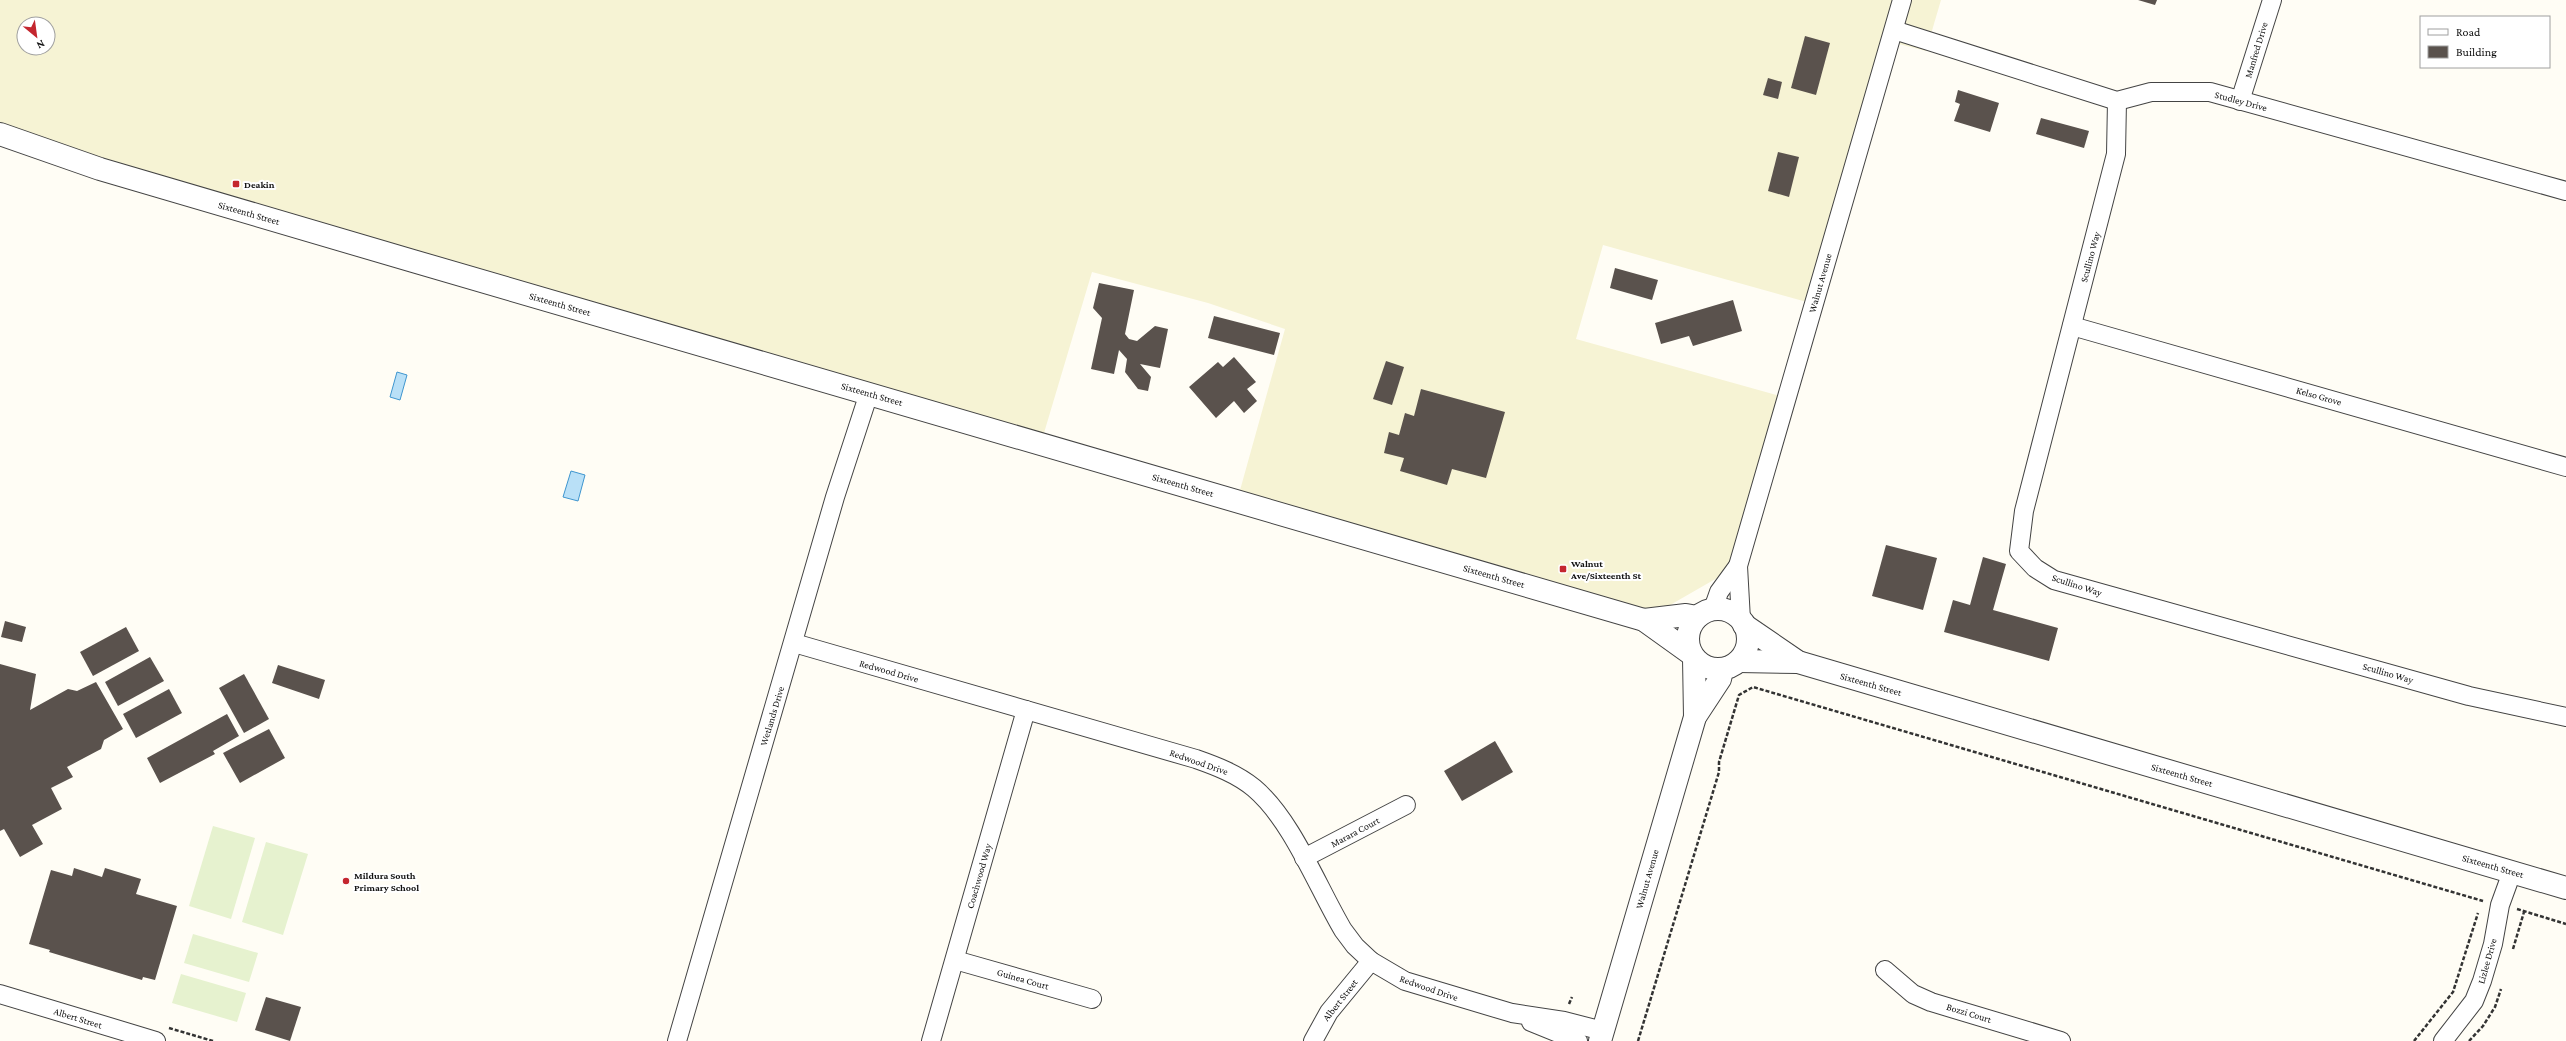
<svg xmlns="http://www.w3.org/2000/svg" width="2566" height="1041" font-family="'Crimson Pro',serif">
  <rect width="100%" height="100%" fill="#fffdf5"/>
  <!-- farmland -->
  <path fill="#f6f3d4" fill-rule="evenodd" d="M 0,0 L 1941,0 L 1926,51 L 1891,42 L 1814,304 L 1603,245 L 1576,339 L 1787,398 L 1738,566 L 1644,620 L 1237,501 L 1285,329 L 1208,303 L 1092,272 L 1041,443 L 0,138 ZM 24,24 L 48,24 L 48,48 L 24,48 Z"/>
  <!-- pitch -->
  <g fill="#e6f2cf">
    <polygon points="213,826 255,838 231,919 189,906"/>
    <polygon points="266,842 308,854 283,935 242,922"/>
    <polygon points="193,934 258,953 249,982 184,963"/>
    <polygon points="181,974 246,993 237,1022 172,1003"/>
  </g>
  <!-- water -->
  <g fill="#b9e0f7" stroke="#3f96cf">
    <polygon points="397,372 407,375 400,400 390,397"/>
    <polygon points="571,471 585,475 578,501 563,497"/>
  </g>
  <!-- building -->
  <g fill="#5a524d">
    <polygon points="2138,0 2157,0 2155,5"/>
    <polygon points="1805,36 1830,43 1816,95 1791,88"/>
    <polygon points="1768,78 1782,82 1778,99 1763,95"/>
    <polygon points="1958,90 1999,103 1990,132 1954,121 1960,104 1955,102"/>
    <polygon points="2041,118 2089,131 2084,148 2036,134"/>
    <polygon points="1778,152 1799,157 1789,197 1768,191"/>
    <polygon points="1615,268 1658,280 1652,300 1610,288"/>
    <polygon points="1099,283 1134,290 1125,334 1129,339 1137,341 1155,326 1168,329 1160,368 1140,364 1151,377 1148,391 1138,389 1125,372 1127,359 1119,350 1114,374 1091,369 1102,318 1093,308"/>
    <polygon points="1733,300 1742,331 1693,346 1689,336 1661,344 1655,323"/>
    <polygon points="1214,316 1280,333 1274,355 1208,338"/>
    <polygon points="1234,357 1256,382 1247,389 1257,401 1244,413 1234,401 1216,418 1189,387 1218,362 1223,367"/>
    <polygon points="1386,361 1404,367 1392,405 1373,399"/>
    <polygon points="1421,389 1505,412 1486,478 1452,469 1447,485 1400,471 1404,458 1384,453 1389,432 1399,435 1405,413 1414,416"/>
    <polygon points="1886,545 1937,558 1923,610 1872,596"/>
    <polygon points="1983,557 2006,564 1993,610 2058,628 2049,661 1944,632 1953,600 1970,605"/>
    <polygon points="5,621 26,627 22,642 1,637"/>
    <polygon points="126,627 139,651 93,676 80,652"/>
    <polygon points="150,657 164,681 118,706 105,682"/>
    <polygon points="0,664 36,674 30,710 68,689 77,691 96,682 123,729 104,740 101,749 67,767 73,777 51,788 62,809 32,825 43,844 20,857 4,829 0,831"/>
    <polygon points="278,665 325,680 319,699 272,683"/>
    <polygon points="244,674 269,719 244,733 219,688"/>
    <polygon points="169,689 182,713 136,738 123,714"/>
    <polygon points="227,714 239,736 213,751 215,754 160,783 147,758"/>
    <polygon points="269,729 285,758 240,783 223,753"/>
    <polygon points="1495,741 1513,772 1462,801 1444,771"/>
    <polygon points="74,868 102,877 105,868 141,879 136,894 177,906 155,980 143,977 142,980 49,952 50,950 29,944 51,870 72,876"/>
    <polygon points="266,997 301,1007 290,1041 255,1030"/>
  </g>
  <g fill="none" stroke-linecap="round" stroke-linejoin="round">
    <defs>
      <g id="minor">
        <polyline points="1894,30 2117,101 2151,92 2210,92 2566,191"/>
        <polyline points="2117,101 2116,154 2024,511 2019,551 2035,568 2054,580 2469,696 2566,717"/>
        <polyline points="2240,101 2272,0"/>
        <polyline points="2072,326 2566,467"/>
        <polyline points="1713,609 1719,592 1738,566"/>
        <polyline points="1741,620 1738,566 1902,0"/>
        <path d="M 794,643 L 1196,759 C 1216,766 1237,774 1254,788 C 1292,820 1317,886 1343,930 L 1355,946 L 1371,961 L 1405,981 L 1512,1013 L 1564,1021 L 1603,1031"/>
        <polyline points="1304,858 1406,805"/>
        <polyline points="955,960 1092,999"/>
        <polyline points="1885,970 1913,994 1931,1002 2061,1041"/>
        <polyline points="0,994 156,1041"/>
        <polyline points="1531,1022 1578,1041"/>
        <polyline points="677,1041 835,497 869,393"/>
        <polyline points="931,1041 1026,710"/>
        <polyline points="1313,1041 1329,1012 1371,961"/>
        <polyline points="2443,1041 2474,1001 2482,981 2493,944 2500,905 2512,872"/>
      </g>
      <g id="tertiary">
        <polyline points="0,134 100,169 413,261 1644,620 1690,653"/>
        <circle cx="1718" cy="639" r="30"/>
        <polyline points="1644,620 1686,615 1697,617"/>
        <polyline points="1744,625 1798,662 2566,888"/>
        <polyline points="1694,658 1695,717"/>
        <polyline points="1739,661 1798,662"/>
        <polyline points="1600,1041 1695,717 1720,679 1722,670"/>
      </g>
    </defs>
    <!-- minor casing -->
    <use href="#minor" stroke="#444" stroke-width="20"/>
    <!-- tertiary casing -->
    <use href="#tertiary" stroke="#444" stroke-width="24"/>
    <!-- path -->
    <g stroke="#333" stroke-width="2.5" stroke-dasharray="4 2" stroke-linecap="butt">
      <polyline points="2517,909 2566,924"/>
      <polyline points="2513,949 2524,912"/>
      <polyline points="1569,1004 1572,997"/>
      <polyline points="169,1028 213,1041"/>
      <polyline points="1638,1041 1719,772 1719,762 1739,695 1753,687 2483,901"/>
      <polyline points="2414,1041 2453,992 2478,913"/>
      <polyline points="2469,1041 2483,1026 2495,1007 2501,989"/>
    </g>
    <!-- minor -->
    <use href="#minor" stroke="#fff" stroke-width="18"/>
    <!-- tertiary -->
    <use href="#tertiary" stroke="#fff" stroke-width="22"/>
  </g>
  <!-- markers -->
  <g fill="#c4262e" stroke="#fff" stroke-width="1.5">
    <rect x="232" y="180" width="8" height="8" rx="2"/>
    <rect x="1559" y="565" width="8" height="8" rx="2"/>
    <circle cx="346" cy="881" r="4"/>
  </g>
  <g text-anchor="middle" dominant-baseline="central" stroke-width="4" stroke-linejoin="round" paint-order="stroke">
    <!-- street labels -->
    <g font-size="10" fill="#111" stroke="#fff">
      <text transform="translate(2256 50) rotate(-73)">Manfred Drive</text>
      <text transform="translate(2241 101) rotate(15)">Studley Drive</text>
      <text transform="translate(249 213) rotate(16)">Sixteenth Street</text>
      <text transform="translate(2090 257) rotate(-75)">Scullino Way</text>
      <text transform="translate(1820 283) rotate(-74)">Walnut Avenue</text>
      <text transform="translate(560 304) rotate(16)">Sixteenth Street</text>
      <text transform="translate(872 394) rotate(16)">Sixteenth Street</text>
      <text transform="translate(2319 396) rotate(16)">Kelso Grove</text>
      <text transform="translate(1183 485) rotate(16)">Sixteenth Street</text>
      <text transform="translate(1494 576) rotate(16)">Sixteenth Street</text>
      <text transform="translate(2077 585) rotate(18)">Scullino Way</text>
      <text transform="translate(889 671) rotate(16)">Redwood Drive</text>
      <text transform="translate(2388 673) rotate(16)">Scullino Way</text>
      <text transform="translate(1871 684) rotate(16)">Sixteenth Street</text>
      <text transform="translate(772 716) rotate(-73)">Wetlands Drive</text>
      <text transform="translate(1199 762) rotate(19)">Redwood Drive</text>
      <text transform="translate(2182 775) rotate(16)">Sixteenth Street</text>
      <text transform="translate(1355 832) rotate(-28)">Marara Court</text>
      <text transform="translate(2493 866) rotate(16)">Sixteenth Street</text>
      <text transform="translate(979 876) rotate(-74)">Coachwood Way</text>
      <text transform="translate(1647 879) rotate(-74)">Walnut Avenue</text>
      <text transform="translate(2487 961) rotate(-74)">Lizlee Drive</text>
      <text transform="translate(1023 979) rotate(16)">Guinea Court</text>
      <text transform="translate(1429 988) rotate(19)">Redwood Drive</text>
      <text transform="translate(1340 1000) rotate(-52)">Albert Street</text>
      <text transform="translate(1969 1013) rotate(17)">Bozzi Court</text>
      <text transform="translate(78 1018) rotate(17)">Albert Street</text>
    </g>
    <!-- poi labels -->
    <g font-size="10" font-weight="bold" fill="#111" stroke="#fff" text-anchor="start">
      <text x="244" y="184">Deakin</text>
      <text x="1571" y="563">Walnut<tspan x="1571" dy="12">Ave/Sixteenth St</tspan></text>
      <text x="354" y="875">Mildura South<tspan x="354" dy="12">Primary School</tspan></text>
    </g>
  </g>
  <!-- legend -->
  <rect x="2420" y="16" width="130" height="52" fill="#ffffff" stroke="#a0a0a0"/>
  <rect x="2428" y="29" width="20" height="6" fill="#ffffff" stroke="#a0a0a0"/>
  <text x="2456" y="36" font-size="12" fill="#111111">Road</text>
  <rect x="2428" y="46" width="20" height="12" fill="#5a524d" stroke="#a0a0a0"/>
  <text x="2456" y="56" font-size="12" fill="#111111">Building</text>
  <!-- north arrow -->
  <g transform="translate(36 36) rotate(151)"><circle r="19" fill="#ffffff" stroke="#a0a0a0"/>
  <path d="M0-3L7 15L0 10L-7 15Z" fill="#c4262e"/>
  <text y="-6" font-size="11" font-weight="bold" text-anchor="middle" fill="#111111">N</text>
  </g>
</svg>
